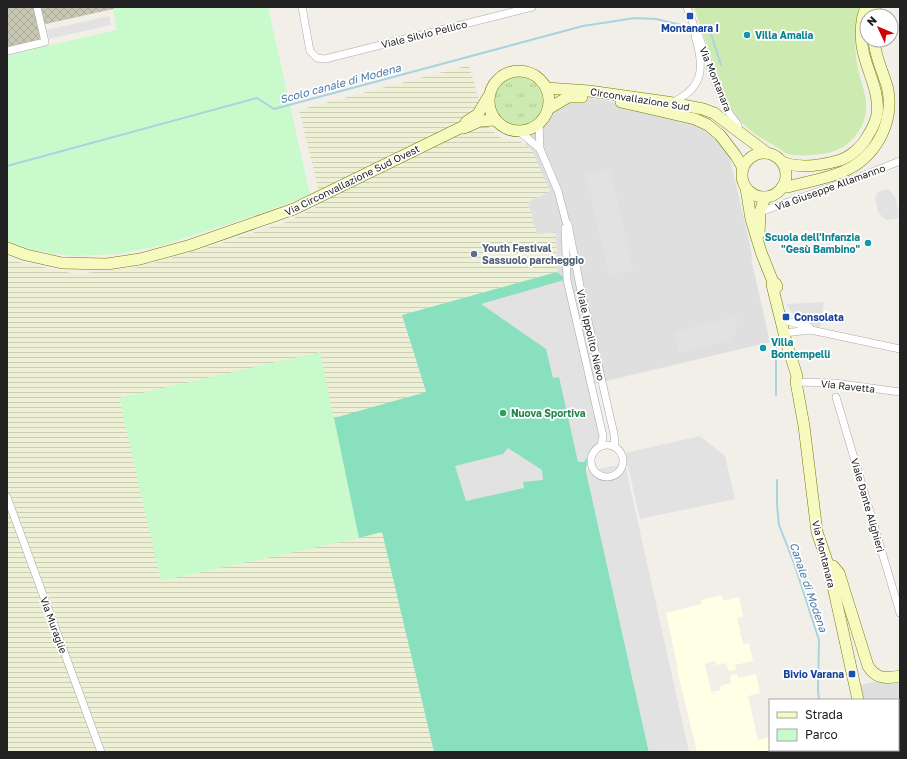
<svg xmlns="http://www.w3.org/2000/svg" width="907" height="759" font-family="'Golos Text',sans-serif">
  <defs>
    <pattern id="construction-cross-hatch" width="8" height="8" patternUnits="userSpaceOnUse"><rect width="8" height="8" fill="#c7c7b4"/><path d="M0 0l8 8M0 8l8-8" fill="none" stroke="#abab9a"/></pattern>
    <pattern id="farmland-rules" width="6" height="5" patternUnits="userSpaceOnUse"><rect width="6" height="5" fill="#eef0d5"/><path d="M0 2.5h6" fill="none" stroke="#ccceb7"/></pattern>
    <pattern id="grass-tufts" width="24" height="20" patternUnits="userSpaceOnUse"><rect width="24" height="20" fill="#cdebb0"/><path d="M3 7l-1-3M5 7V3M7 7l1-3M15 17l-1-3M17 17v-4M19 17l1-3" fill="none" stroke="#b0c997"/></pattern>
  </defs>
  <rect width="100%" height="100%" fill="#f2efe9"/>
  <!-- residential -->
  <g fill="#e0dfdf">
    <polygon points="573,96 608,101 661,113 705,126 724,145 730,159 750,245 752,257 751,258 770,342 594,384 571,283 557,272 556,232 537,235 528,202 550,191 541,173 525,145 541,118 553,100"/>
    <polygon points="900,676 900,752 862,752 862,750 898,750 898,700 857,700 856,686"/>
  </g>
  <!-- education -->
  <polygon fill="#ffffe5" points="722,595 723,601 739,597 743,616 737,618 743,644 749,643 753,661 735,665 736,670 729,671 726,663 716,665 715,661 705,664 711,692 721,690 720,686 731,683 730,675 737,674 738,678 756,674 760,693 748,696 758,740 770,737 770,750 773,750 773,752 697,752 677,670 678,669 666,613 702,604 701,600"/>
  <!-- construction -->
  <polygon fill="url(#construction-cross-hatch)" points="7,7 122,7 41,25 45,42 7,52"/>
  <!-- farmland -->
  <polygon fill="url(#farmland-rules)" points="469,65 486,125 501,138 519,141 532,150 550,191 528,202 537,235 556,232 557,272 402,315 426,392 359,538 382,532 434,752 7,752 7,257 14,261 76,274 139,267 209,247 286,222 322,204 299,110"/>
  <!-- grass -->
  <circle fill="url(#grass-tufts)" cx="518" cy="102" r="25"/>
  <!-- park -->
  <g fill="#c8facc">
    <polygon points="122,7 268,7 310,195 256,215 163,245 119,254 72,256 32,250 7,241 7,55 117,30 113,9"/>
    <polygon points="320,352 359,538 161,581 119,398"/>
  </g>
  <!-- garden -->
  <path fill="#cdebb0" d="M 694,7 L 860,7 C 853,28 854,52 859,73 C 863,89 870,104 864,120 C 858,139 840,153 821,154 C 813,155 803,156 794,155 C 786,155 782,150 775,146 C 764,140 752,133 743,124 C 728,108 721,85 714,64 C 707,45 700,26 694,7 Z"/>
  <!-- pitch -->
  <polygon fill="#88e0be" points="557,272 571,283 594,384 586,471 649,752 434,752 382,532 359,538 334,418 426,392 402,315"/>
  <!-- parking -->
  <g fill="#e2e2e2">
    <polygon points="109,16 111,25 49,39 47,30"/>
    <polygon points="610,169 633,270 609,276 586,174"/>
    <polygon points="889,189 896,199 899,218 886,220 878,212 875,198 879,191"/>
    <polygon points="564,280 600,431 598,443 584,462 578,462 559,377 553,378 546,349 481,304"/>
    <polygon points="824,302 820,328 796,318 786,304"/>
    <polygon points="738,316 736,331 729,341 679,352 673,332"/>
    <polygon points="700,436 725,456 735,499 640,519 625,453"/>
    <polygon points="508,448 542,470 543,480 523,482 524,488 466,501 455,466 503,454"/>
    <polygon points="625,464 689,752 649,752 586,471"/>
  </g>
  <g fill="none" stroke-linecap="round" stroke-linejoin="round">
    <!-- stream -->
    <g stroke="#aad3df" stroke-width="2">
      <polyline points="708,25 721,65"/>
      <polyline points="700,30 709,30"/>
      <polyline points="7,166 257,98 274,109 583,26 635,18 656,19 681,25"/>
      <polyline points="776,395 776,342"/>
      <polyline points="777,480 777,505 779,525 794,563 819,640 818,691 819,700"/>
      <polyline points="826,750 827,752"/>
    </g>
    <defs>
      <g id="street">
        <polyline points="302,7 310,51 317,58 325,59 532,7"/>
        <polyline points="687,7 694,26 696,28 716,84 729,113 738,125 739,132"/>
        <polyline points="7,51 45,42 37,7"/>
        <path d="M 673,102 C 705,87 704,66 695,36"/>
        <polyline points="539,124 540,149 558,191 566,222 568,224 580,286 614,434 615,447"/>
        <polyline points="519,131 540,149"/>
        <polyline points="760,212 857,178 900,161"/>
        <polyline points="565,228 567,280 603,436 601,446"/>
        <polyline points="787,321 809,327 811,330"/>
        <polyline points="784,333 811,330 900,349"/>
        <polyline points="796,382 834,383 900,392"/>
        <polyline points="836,397 900,613"/>
        <circle cx="607" cy="461" r="16"/>
        <polyline points="7,497 101,752"/>
      </g>
      <g id="secondary">
        <polyline points="874,16 875,7"/>
        <circle cx="519" cy="101" r="30"/>
        <polyline points="546,88 589,91 667,102 703,109 714,113 767,153"/>
        <polyline points="621,102 695,119 708,125 720,135 736,156 743,168"/>
        <polyline points="548,109 568,97 582,97"/>
        <polyline points="466,122 478,114 488,97"/>
        <circle cx="764" cy="175" r="22"/>
        <path d="M 782,162 C 800,169 819,166 837,161 C 849,158 861,148 867,137 C 871,131 875,123 877,115 C 880,94 869,75 864,55 C 860,41 860,21 866,7"/>
        <path d="M 782,187 L 788,187 C 806,182 825,179 842,172 C 874,159 894,125 888,90 C 884,73 875,58 874,40"/>
        <polyline points="746,188 751,219 761,252 773,282 776,284 777,287"/>
        <polyline points="759,234 760,212 765,197"/>
        <polyline points="7,248 26,255 62,263 107,264 140,259 191,245 294,209 462,127 464,128 480,121 495,120"/>
        <polyline points="773,282 772,285 787,345 797,376 796,382 804,426 817,532 826,558 835,595 858,700"/>
        <path d="M 827,565 L 833,566 L 839,573 L 868,666 C 876,679 886,679 900,676"/>
        <polyline points="866,750 866,752"/>
      </g>
    </defs>
    <!-- street casing -->
    <use href="#street" stroke="#a9a9a9" stroke-width="8"/>
    <!-- secondary casing -->
    <use href="#secondary" stroke="#707d05" stroke-width="12"/>
    <!-- street -->
    <use href="#street" stroke="#fff" stroke-width="7"/>
    <!-- secondary -->
    <use href="#secondary" stroke="#f7fabf" stroke-width="11"/>
  </g>
  <!-- markers -->
  <g fill="#1a4fb4" stroke="#fff" stroke-width="1.5">
    <rect x="686" y="12" width="8" height="8" rx="2"/>
    <rect x="782" y="313" width="8" height="8" rx="2"/>
    <rect x="848" y="670" width="8" height="8" rx="2"/>
  </g>
  <g fill="#0f9aa8" stroke="#fff" stroke-width="1.5">
    <circle cx="747" cy="35" r="4"/>
    <circle cx="868" cy="243" r="4"/>
    <circle cx="763" cy="348" r="4"/>
  </g>
  <circle fill="#5c6f8a" stroke="#fff" stroke-width="1.5" cx="474" cy="254" r="4"/>
  <circle fill="#2e9e5b" stroke="#fff" stroke-width="1.5" cx="503" cy="413" r="4"/>
  <g text-anchor="middle" dominant-baseline="central" stroke-width="3.5" stroke-linejoin="round" paint-order="stroke">
    <!-- transit labels -->
    <g font-size="10" font-weight="bold" fill="#164399" stroke="#fff">
      <text x="690" y="28">Montanara I</text>
      <text x="794" y="317" text-anchor="start">Consolata</text>
      <text x="844" y="674" text-anchor="end">Bivio Varana</text>
    </g>
    <!-- street labels -->
    <g font-size="10" fill="#222" stroke="#fff">
      <text transform="translate(424 34) rotate(-14)">Viale Silvio Pellico</text>
      <text transform="translate(716 79) rotate(68)">Via Montanara</text>
      <text transform="translate(640 99) rotate(9)">Circonvallazione Sud</text>
      <text transform="translate(352 180) rotate(-26)">Via Circonvallazione Sud Ovest</text>
      <text transform="translate(830 187) rotate(-20)">Via Giuseppe Allamanno</text>
      <text transform="translate(591 335) rotate(77)">Viale Ippolito Nievo</text>
      <text transform="translate(848 386) rotate(6)">Via Ravetta</text>
      <text transform="translate(868 505) rotate(74)">Viale Dante Alighieri</text>
      <text transform="translate(824 554) rotate(76)">Via Montanara</text>
      <text transform="translate(54 625) rotate(70)">Via Muraglie</text>
    </g>
    <!-- culture labels -->
    <g font-size="10" font-weight="bold" fill="#0d838f" stroke="#fff" text-anchor="start">
      <text x="755" y="35">Villa Amalia</text>
      <text x="860" y="237" text-anchor="end">Scuola dell'Infanzia<tspan x="860" dy="12">"Gesù Bambino"</tspan></text>
      <text x="771" y="342">Villa<tspan x="771" dy="12">Bontempelli</tspan></text>
    </g>
    <!-- service labels -->
    <g font-size="10" font-weight="bold" fill="#4e5e75" stroke="#fff" text-anchor="start">
      <text x="482" y="248">Youth Festival<tspan x="482" dy="12">Sassuolo parcheggio</tspan></text>
    </g>
    <!-- leisure labels -->
    <g font-size="10" font-weight="bold" fill="#27864d" stroke="#fff" text-anchor="start">
      <text x="511" y="413">Nuova Sportiva</text>
    </g>
    <!-- water labels -->
    <g font-size="11" font-style="italic" fill="#4a7aab" stroke="#fff">
      <text transform="translate(340 83) rotate(-15)">Scolo canale di Modena</text>
      <text transform="translate(809 587) rotate(71)">Canale di Modena</text>
    </g>
  </g>
  <!-- border -->
  <rect width="907" height="759" fill="none" stroke="#222222" stroke-width="16"/>
  <!-- legend -->
  <rect x="769" y="699" width="130" height="52" fill="#ffffff" stroke="#a7a7a7"/>
  <rect x="777" y="712" width="20" height="6" fill="#f7fabf" stroke="#a7a7a7"/>
  <text x="805" y="719" font-size="12" fill="#222222">Strada</text>
  <rect x="777" y="729" width="20" height="12" fill="#c8facc" stroke="#a7a7a7"/>
  <text x="805" y="739" font-size="12" fill="#222222">Parco</text>
  <!-- north arrow -->
  <g transform="translate(879 28) rotate(314)"><circle r="19" fill="#ffffff" stroke="#a7a7a7"/>
  <path d="M0-3L7 15L0 10L-7 15Z" fill="#d40000"/>
  <text y="-6" font-size="11" font-weight="bold" text-anchor="middle" fill="#222222">N</text>
  </g>
</svg>
